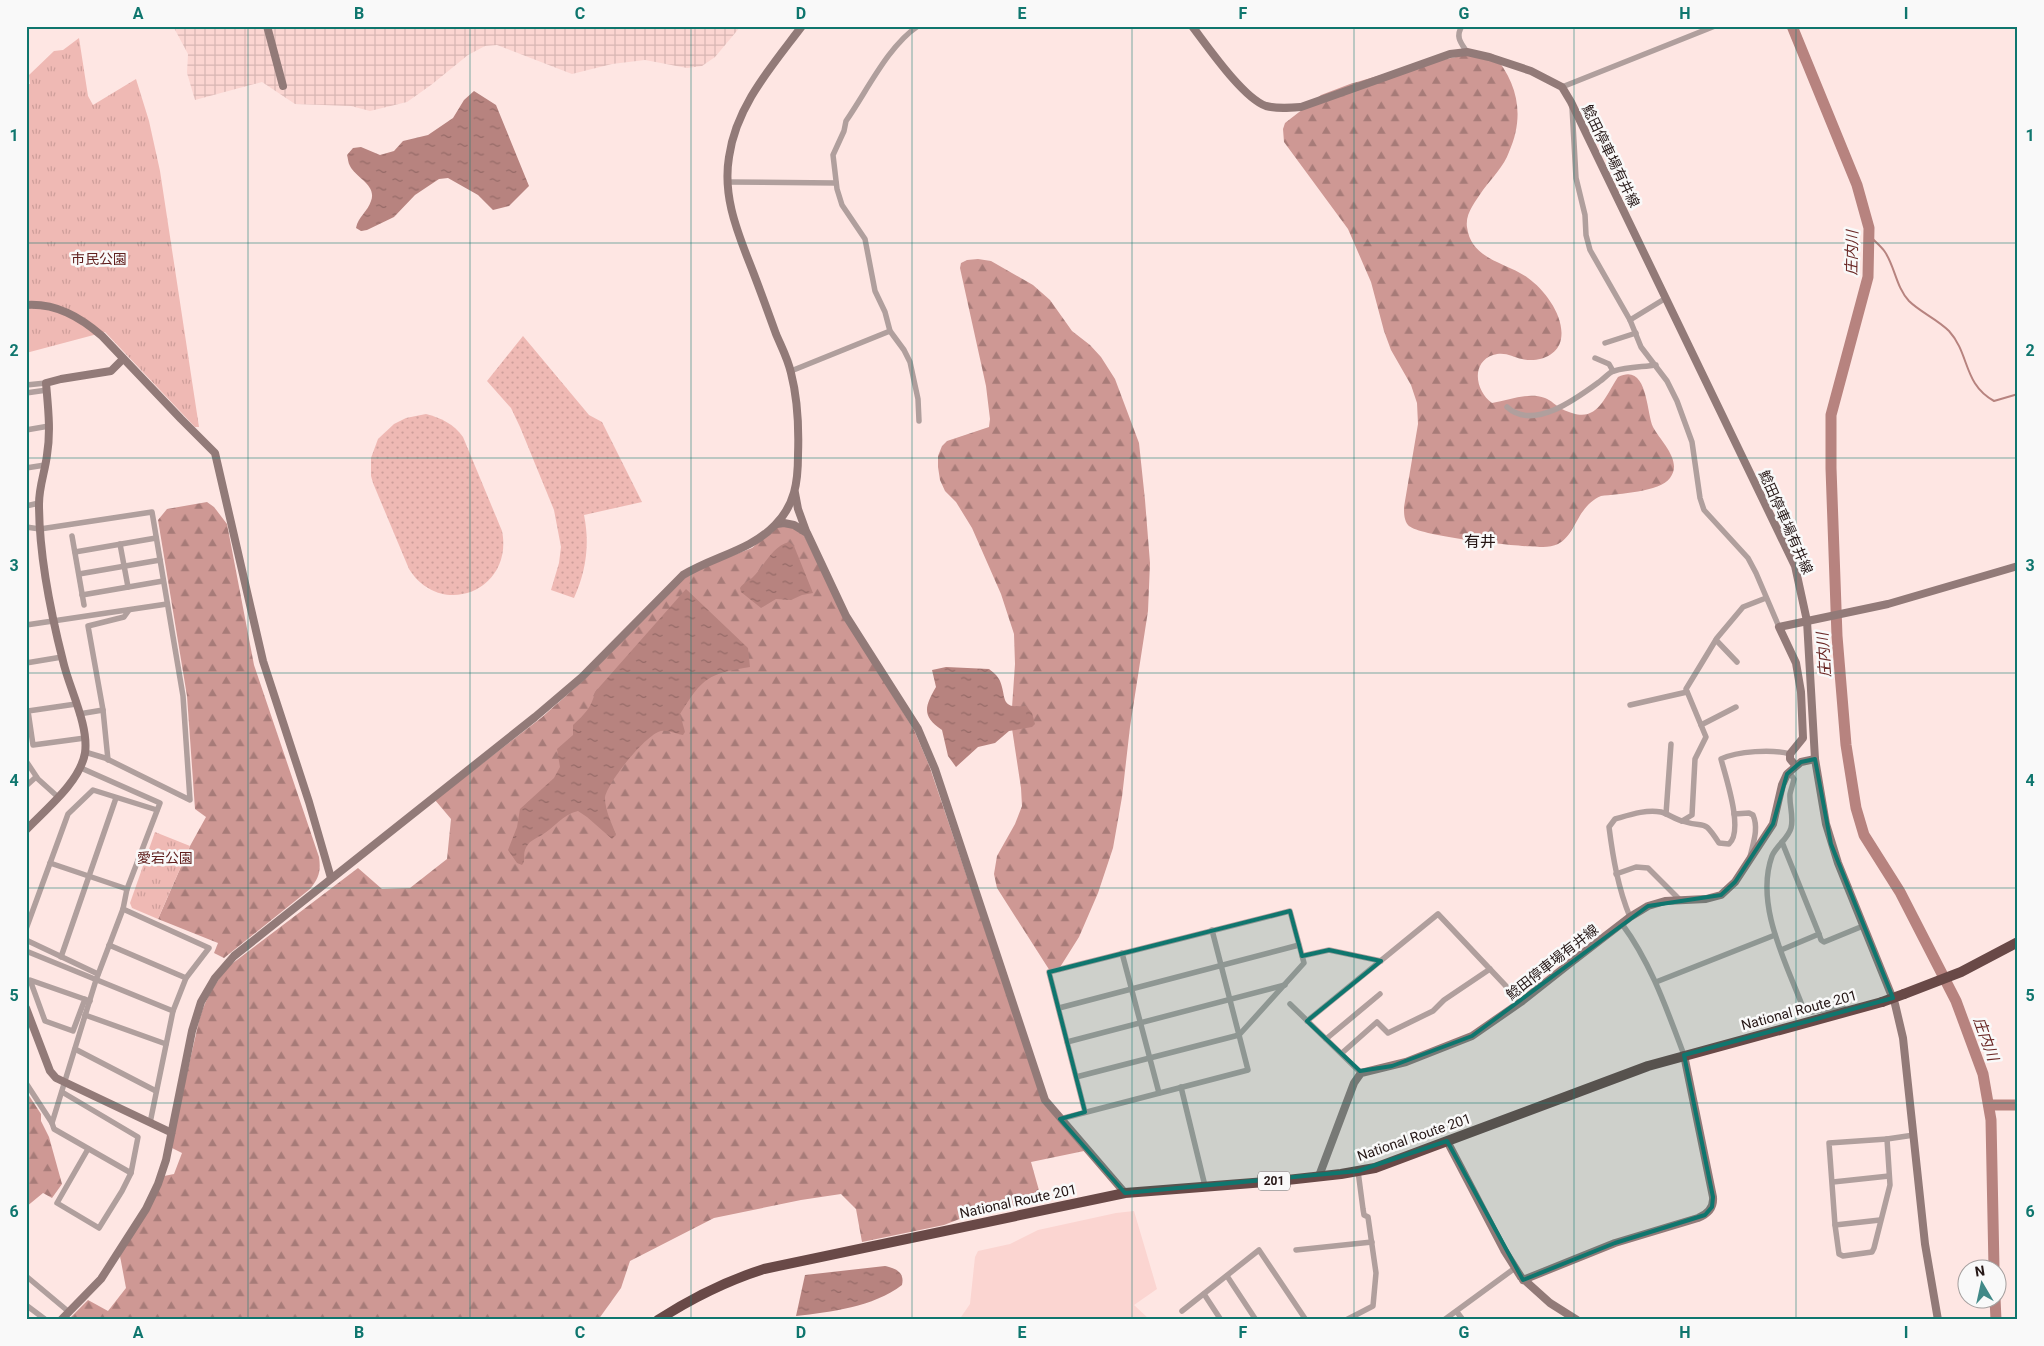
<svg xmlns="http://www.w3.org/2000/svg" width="2044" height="1346" font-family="Roboto,'Noto Sans JP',sans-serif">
  <defs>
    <pattern id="industrial-grid" width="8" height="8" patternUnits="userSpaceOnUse" patternTransform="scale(1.25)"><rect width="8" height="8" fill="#fbd5d1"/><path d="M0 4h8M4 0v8" fill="none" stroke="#d7b6b3"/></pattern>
    <pattern id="grass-dots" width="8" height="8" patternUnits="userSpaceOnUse" patternTransform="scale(1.25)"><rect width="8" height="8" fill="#efb9b4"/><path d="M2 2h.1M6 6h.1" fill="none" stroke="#cd9e9a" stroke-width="1.8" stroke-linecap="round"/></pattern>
    <pattern id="forest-firs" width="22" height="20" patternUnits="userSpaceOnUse" patternTransform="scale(1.25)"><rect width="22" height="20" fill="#ce9894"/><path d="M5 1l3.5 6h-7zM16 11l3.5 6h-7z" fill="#a77b78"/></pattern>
    <pattern id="park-tufts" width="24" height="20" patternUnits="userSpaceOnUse" patternTransform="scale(1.25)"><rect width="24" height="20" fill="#efb9b4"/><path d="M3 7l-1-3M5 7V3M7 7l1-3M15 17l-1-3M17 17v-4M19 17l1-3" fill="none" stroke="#cd9e9a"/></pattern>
    <pattern id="water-ripples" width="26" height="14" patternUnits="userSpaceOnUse" patternTransform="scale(1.25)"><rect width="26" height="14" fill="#b7837f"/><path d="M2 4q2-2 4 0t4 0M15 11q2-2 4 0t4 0" fill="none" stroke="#956a67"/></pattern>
  </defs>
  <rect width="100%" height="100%" fill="#fee6e3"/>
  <!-- built -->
  <polygon fill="#fbd5d1" points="1134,1211 1157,1289 1134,1305 1150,1320 959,1320 970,1304 975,1257 978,1251 1010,1244 1038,1230 1116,1213"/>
  <!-- industrial -->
  <polygon fill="url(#industrial-grid)" points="173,26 741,26 715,57 702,66 687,68 645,60 612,64 572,74 497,45 485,46 468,55 431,85 407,102 370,111 351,106 295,104 262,82 195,100 187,73 188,54"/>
  <!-- grass -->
  <g fill="url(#grass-dots)">
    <path d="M 523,336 L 589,415 L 602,422 L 642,502 L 584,515 C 590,544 586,572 574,598 L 551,590 L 559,563 L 561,547 L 554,510 L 520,427 L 511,408 L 487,381 Z"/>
    <path d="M 426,414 C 441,418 454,424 463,437 L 502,531 C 514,590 441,620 409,569 L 373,483 L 371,476 L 371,458 L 378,439 L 394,424 L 406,418 Z"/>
  </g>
  <!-- forest -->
  <g fill="url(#forest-firs)">
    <path d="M 1480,52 L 1493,54 C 1518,83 1525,116 1509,152 C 1504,166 1492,178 1483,190 C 1476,201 1465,213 1467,227 C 1471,260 1506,262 1528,278 C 1545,290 1565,317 1561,339 C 1558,356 1538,363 1522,359 C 1512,357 1505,351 1493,355 C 1470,363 1476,392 1492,403 C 1510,400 1528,392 1545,398 C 1551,400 1556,406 1562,409 C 1596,426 1602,402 1618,377 C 1648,362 1646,412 1653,427 C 1661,442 1683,461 1670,478 C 1660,492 1618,494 1601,496 C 1576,507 1577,534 1558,544 C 1554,546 1548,547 1543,547 C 1523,547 1418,537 1408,525 C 1404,520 1404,513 1404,507 L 1418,424 L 1417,403 L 1411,385 L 1391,350 L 1384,331 L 1371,282 L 1348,229 L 1284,142 L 1283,129 L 1285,123 L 1321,95 L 1350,84 L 1408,67 Z"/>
    <polygon points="978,259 991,261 1033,285 1050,300 1072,331 1090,345 1101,357 1115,379 1139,443 1145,500 1150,563 1148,611 1130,727 1122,797 1113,848 1098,893 1079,937 1057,972 1050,971 997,888 994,874 997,856 1015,824 1022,806 1021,788 1011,722 1015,664 1014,634 1001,594 972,528 956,502 945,491 940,480 938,467 938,456 942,446 947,441 989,427 990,419 986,386 960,268 961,263 967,260"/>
    <path d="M 207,502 L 214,507 L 227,524 L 254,665 L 319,857 C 321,871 319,878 310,889 L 224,958 L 214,953 L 218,943 L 158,919 L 190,846 L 206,817 L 195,809 L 187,696 L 158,520 L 167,509 Z"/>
    <path d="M 783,526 L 794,528 L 804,535 L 843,616 L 914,730 L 929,765 L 1044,1104 L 1084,1151 L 1031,1162 L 1042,1201 L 975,1213 L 944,1225 L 862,1242 L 856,1209 L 841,1194 L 801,1200 L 714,1218 L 630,1261 L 621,1288 L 598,1320 L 69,1319 L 88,1300 L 108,1311 L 126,1288 L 120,1256 L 164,1176 L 174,1174 L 182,1153 L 170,1147 L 199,1021 C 205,999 215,983 229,966 L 358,868 L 382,889 L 410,888 L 447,859 L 451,819 L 435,800 L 541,718 L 585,679 L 682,580 L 700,568 L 752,548 L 777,527 Z"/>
    <polygon points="26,1091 41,1114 41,1121 49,1137 62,1184 52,1198 43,1193 26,1207"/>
  </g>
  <!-- park -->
  <g fill="url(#park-tufts)">
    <polygon points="79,38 88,96 93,105 136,79 149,121 160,171 199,427 195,427 105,332 26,353 26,84 30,84 29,75 54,51 63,50"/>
    <polygon points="155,832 190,846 158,919 132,908 130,903"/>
  </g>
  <!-- water -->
  <g fill="url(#water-ripples)">
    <path d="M 474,91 L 496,105 L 529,186 L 509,206 L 493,210 L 478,195 L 448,178 L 439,179 L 415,195 L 394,217 L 367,230 L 361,231 L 356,228 C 358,217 368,211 371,201 C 377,185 356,178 350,166 C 348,163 348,158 347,155 L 353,148 L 361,147 L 380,155 L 394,151 L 403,141 L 428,135 L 453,118 L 464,100 Z"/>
    <path d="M 789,542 L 794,546 L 813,593 L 802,595 L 791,600 L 776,599 L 761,608 L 741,592 L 740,588 C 743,583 747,582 752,578 C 764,567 772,546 789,542 Z"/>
    <path d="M 686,589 L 748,648 L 750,667 C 708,674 703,677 680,714 L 685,732 L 683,735 C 676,734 668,730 661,731 C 646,734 606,784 605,798 C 605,811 612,823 616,835 L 612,839 L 587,817 L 578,811 C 562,815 555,827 542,835 C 535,839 528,841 525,850 C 523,856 526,860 522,865 L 517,863 L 508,850 L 517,827 L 520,809 L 554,778 L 560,767 L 557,749 L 573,735 L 573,725 C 584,715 592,707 595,692 Z"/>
    <path d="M 946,667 L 989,669 C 993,672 998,676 1000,681 C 1007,698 999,709 1026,706 L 1032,713 L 1035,724 L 1032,727 L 1009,731 L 995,743 L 978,747 L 956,767 L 948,756 L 942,730 C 921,716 925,706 936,687 L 932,670 Z"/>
    <path d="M 885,1266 C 895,1268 905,1272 902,1285 C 873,1307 831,1312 796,1316 L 805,1275 Z"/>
  </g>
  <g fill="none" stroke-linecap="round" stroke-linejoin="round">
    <!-- stream -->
    <path stroke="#b7837f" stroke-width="2" d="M 1869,235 C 1874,241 1881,246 1885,252 C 1895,267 1896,287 1909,301 C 1920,312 1937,319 1949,331 C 1970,354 1963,384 1994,401 L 2018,394"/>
    <!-- river -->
    <g stroke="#b7837f" stroke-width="11">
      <polyline points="1792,26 1857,185 1869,228 1868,277 1831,415 1831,468 1837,636 1846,745 1856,808 1864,835 1900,892 1956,1001 1983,1074 1991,1120 1994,1268"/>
      <polyline points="1989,1105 2018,1105"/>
      <polyline points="1995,1298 1996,1320"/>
    </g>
    <!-- street -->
    <g stroke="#b09f9d" stroke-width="5.5">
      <path d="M 918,26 C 888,46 867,91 846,121 L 844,131 L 833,155 L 837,189 L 842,205 L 865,239 L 875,291 L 885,312 L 890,331 L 904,350 L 910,362 L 918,399 L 919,421"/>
      <path d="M 1462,26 C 1455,37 1461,43 1467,52"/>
      <polyline points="1562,87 1715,26"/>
      <polyline points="1572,107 1576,178 1585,215 1586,235 1590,250 1630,320 1641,347 1667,381 1677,401 1692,442 1700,498 1704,510 1748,558 1756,573 1779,627"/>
      <polyline points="728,182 836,183"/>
      <polyline points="1630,320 1666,298"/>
      <polyline points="1605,343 1636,333"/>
      <polyline points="1595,358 1609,364 1613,371"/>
      <polyline points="791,371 890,331"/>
      <polyline points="26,385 46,383"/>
      <polyline points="26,393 47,390"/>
      <path d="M 1507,407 C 1533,431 1576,399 1599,382 C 1604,379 1609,372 1614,371 C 1627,367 1643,367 1656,365"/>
      <polyline points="26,430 49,426"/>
      <polyline points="26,468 45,465"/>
      <polyline points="26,506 39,503"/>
      <polyline points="26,527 40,529 152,512 183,696 190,800 105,758 85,752"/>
      <polyline points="72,536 84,605"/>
      <polyline points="120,544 128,587"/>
      <polyline points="75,552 156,538"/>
      <polyline points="79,574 160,560"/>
      <polyline points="82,595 163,581"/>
      <polyline points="26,625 167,604"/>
      <polyline points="1716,640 1737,662"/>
      <polyline points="26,663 62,657"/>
      <polyline points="76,704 28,711 33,745 85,738"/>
      <polyline points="1630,705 1687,692"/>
      <polyline points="79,714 103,710"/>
      <polyline points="1701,725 1736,707"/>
      <polyline points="108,760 103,710 88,626 124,617 129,610"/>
      <polyline points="26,761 38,779 58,797"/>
      <path d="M 1789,772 L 1794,779 C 1793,784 1791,789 1790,794 C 1789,805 1794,817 1791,828 C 1788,839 1776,846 1772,856 C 1754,906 1788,966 1805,1013 L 1842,1007 L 1847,1010"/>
      <polyline points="26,786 36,777"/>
      <polyline points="1666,814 1671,744"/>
      <path d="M 1734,814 L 1749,813 L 1753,815 C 1759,829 1753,843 1750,857"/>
      <polyline points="1682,821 1692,815 1695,759 1706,737 1686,689 1717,638 1743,607 1766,598"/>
      <polyline points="50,863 127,889"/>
      <polyline points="1616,874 1636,867 1648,868 1680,900"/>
      <polyline points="123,909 209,948 186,978 173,1011 150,1123"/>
      <path d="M 1630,917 C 1618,888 1613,858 1609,827 L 1615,819 C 1629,815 1646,809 1661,812 C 1668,814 1675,819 1682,821 C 1707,829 1702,817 1719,843 L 1729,844 C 1744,831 1726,778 1721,759 C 1737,751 1773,749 1790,754"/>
      <path d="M 1622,924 C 1651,963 1667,1010 1684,1055"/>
      <polyline points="26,929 68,814 93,790 157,810"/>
      <polyline points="1819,934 1821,940 1824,942 1863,926"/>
      <polyline points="26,940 98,974"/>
      <polyline points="109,945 186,978"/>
      <polyline points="1781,950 1819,934 1782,842"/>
      <polyline points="26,951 173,1011"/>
      <polyline points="1122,953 1159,1093"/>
      <polyline points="1302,956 1329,950 1381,961"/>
      <polyline points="61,957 116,798"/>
      <polyline points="1656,982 1775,935"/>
      <polyline points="85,999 73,1031 45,1021 30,980 90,1001"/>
      <polyline points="1290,1004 1361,1073"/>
      <polyline points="1059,1008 1299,945"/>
      <polyline points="85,1015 166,1044"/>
      <polyline points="1307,1021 1438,914 1521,1002"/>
      <polyline points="1326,1039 1380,994"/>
      <polyline points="1067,1042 1285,985"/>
      <polyline points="75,1049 156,1091"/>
      <polyline points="1342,1053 1377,1022 1388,1033 1433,1011 1444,1000 1490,969"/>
      <polyline points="1076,1077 1239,1035 1304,963 1290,911 1049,972 1085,1112"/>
      <polyline points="26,1083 52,1123 54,1129 131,1173"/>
      <polyline points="1181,1087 1205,1186"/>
      <polyline points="62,1092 138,1137 131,1173 122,1191 99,1228 57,1203 88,1149"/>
      <polyline points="1060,1119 1248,1070 1212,930"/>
      <polyline points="52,1123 96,980 123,909 127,889 160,803 81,768"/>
      <polygon points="1887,1139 1890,1185 1874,1248 1872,1252 1843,1256 1839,1254 1835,1225 1829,1143"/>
      <polyline points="1887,1139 1914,1135"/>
      <polyline points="1833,1182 1889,1176"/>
      <polyline points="1835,1225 1880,1220"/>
      <polyline points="1296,1250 1372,1242"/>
      <polyline points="26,1276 69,1312"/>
      <polyline points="1227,1276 1256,1320"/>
      <polyline points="1204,1294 1221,1320"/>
      <polyline points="26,1305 46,1320"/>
      <polyline points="1182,1311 1259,1250 1306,1320"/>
      <polyline points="1457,1312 1463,1320"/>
      <polyline points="1346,1320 1373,1306 1376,1273 1368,1217 1364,1215 1363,1209 1358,1171"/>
      <polyline points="1444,1320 1515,1268"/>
    </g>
    <!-- secondary -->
    <g stroke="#927a78" stroke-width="8">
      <polyline points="267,26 283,86"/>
      <path d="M 1192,26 C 1208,47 1243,98 1266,106 C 1278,109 1289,108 1301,107 L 1450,54 L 1467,52 L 1489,57 L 1531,71 L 1562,87 L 1571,102 L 1795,566 L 1807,621 L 1815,759 L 1826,824 L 1838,863 L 1895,1004 L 1903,1038 L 1925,1244 L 1938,1320"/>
      <path d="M 26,305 C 56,303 80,317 102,336 L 181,419 L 215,453 L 263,661 L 309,802 L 331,878"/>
      <polyline points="795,493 798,509 806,531"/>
      <polyline points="777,524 784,523 794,525 807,533 846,616 918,729 935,769 1045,1100 1125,1193"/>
      <polyline points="1795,765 1790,759 1790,754 1803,738 1801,692 1796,663 1779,627 1888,604 2018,566"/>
      <path d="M 26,830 C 46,809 80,782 85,753 C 89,725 69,688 63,661 C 50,610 39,556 39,504 C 39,486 45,472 47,455 C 51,431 48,407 46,383 L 61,379 L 111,371 L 123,359"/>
      <polyline points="26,1008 50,1071 56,1078 170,1132"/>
      <polyline points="1447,1141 1504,1250 1521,1277 1550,1303 1577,1320"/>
      <polyline points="1319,1176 1354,1083 1361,1073 1406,1062 1472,1036 1521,1002 1569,964 1630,917 1648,906 1665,901 1706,899 1721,895 1735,882 1773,824 1782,785 1787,774 1801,762 1815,759"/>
      <path d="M 1523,1280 L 1615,1243 L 1698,1218 C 1708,1214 1714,1208 1713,1197 L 1684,1055"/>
      <path d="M 61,1320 L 101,1279 L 146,1209 L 158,1184 L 166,1160 L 192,1031 L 201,1002 L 215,978 L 234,956 L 535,717 L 582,677 L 683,575 C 714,556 750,551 775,525 C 795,505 798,482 798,455 C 799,427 798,400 791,373 C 788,359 781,346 776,334 C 767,309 758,284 748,259 C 735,226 723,193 729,157 C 736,106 772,66 802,26"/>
    </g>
    <!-- highway -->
    <g stroke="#694947" stroke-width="10">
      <polyline points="1904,994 1961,972 2018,942"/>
      <path d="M 658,1320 C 692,1298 726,1281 764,1269 L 1125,1193 L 1278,1181 L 1341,1174 L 1375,1168 L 1648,1066 L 1882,1002"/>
    </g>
    <!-- highway-bridge -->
    <polyline stroke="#694947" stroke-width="10" points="1882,1002 1904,994"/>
  </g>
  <!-- marked area -->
  <path fill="#0f766e" fill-opacity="0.2" stroke="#0f766e" stroke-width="4" stroke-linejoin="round" d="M 1815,759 L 1831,844 L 1893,998 L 1684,1055 L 1713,1197 L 1712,1207 L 1705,1215 L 1615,1243 L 1523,1280 L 1447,1141 L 1358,1171 L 1125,1193 L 1060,1119 L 1085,1112 L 1049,972 L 1290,911 L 1302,956 L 1329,950 L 1381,961 L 1307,1021 L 1360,1071 L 1392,1066 L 1472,1036 L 1648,906 L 1721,895 L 1735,882 L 1773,824 L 1787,774 L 1801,762 Z"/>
  <!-- grid -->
  <path fill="none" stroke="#0f766e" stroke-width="1" stroke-opacity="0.55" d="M 248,26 L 248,1320M 470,26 L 470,1320M 691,26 L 691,1320M 912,26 L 912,1320M 1132,26 L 1132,1320M 1354,26 L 1354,1320M 1574,26 L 1574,1320M 1796,26 L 1796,1320M 26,243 L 2018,243M 26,458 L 2018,458M 26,673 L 2018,673M 26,888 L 2018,888M 26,1103 L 2018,1103"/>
  <g text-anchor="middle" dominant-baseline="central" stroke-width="5" stroke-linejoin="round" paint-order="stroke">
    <!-- shield labels -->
    <rect fill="#f9f9f9" stroke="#655b5a" stroke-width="1" x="1258" y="1171.5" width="32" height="19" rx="4"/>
    <g font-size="12" font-weight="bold" fill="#251716">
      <text x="1274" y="1181">201</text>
    </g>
    <!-- street labels -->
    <g font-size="14" fill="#251716" stroke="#f9f9f9">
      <text transform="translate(1611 156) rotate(64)">鯰田停車場有井線</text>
      <text transform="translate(1786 522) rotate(66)">鯰田停車場有井線</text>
      <text transform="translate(1552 962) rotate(-38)">鯰田停車場有井線</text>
      <text transform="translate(1799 1010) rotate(-15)">National Route 201</text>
      <text transform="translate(1414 1137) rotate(-19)">National Route 201</text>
      <text transform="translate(1018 1201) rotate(-12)">National Route 201</text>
    </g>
    <!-- park labels -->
    <g font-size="14" fill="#61201e" stroke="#f9f9f9">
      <text x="99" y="259">市民公園</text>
      <text x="165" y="858">愛宕公園</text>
    </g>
    <!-- water labels -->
    <g font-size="15" font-style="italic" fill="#6a2826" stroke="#f9f9f9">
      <text transform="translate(1852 253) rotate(-89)">庄内川</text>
      <text transform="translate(1824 655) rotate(-94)">庄内川</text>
      <text transform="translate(1986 1039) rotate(70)">庄内川</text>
    </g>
    <!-- quarter labels -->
    <g font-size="16" fill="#251716" stroke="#f9f9f9">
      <text x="1480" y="541">有井</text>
    </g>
  </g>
  <!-- border -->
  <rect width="2044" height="1346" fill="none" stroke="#f9f9f9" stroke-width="55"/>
  <!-- north arrow -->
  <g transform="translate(1982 1284) rotate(351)"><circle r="24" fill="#f9f9f9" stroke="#a49f9e"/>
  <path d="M0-4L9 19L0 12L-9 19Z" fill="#418987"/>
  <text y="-8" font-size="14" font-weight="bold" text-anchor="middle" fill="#251716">N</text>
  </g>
  <rect x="28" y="28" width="1988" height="1290" fill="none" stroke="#0f766e" stroke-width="2"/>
  <g font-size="16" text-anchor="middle" font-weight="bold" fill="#0f766e">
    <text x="138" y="19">A</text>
    <text x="359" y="19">B</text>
    <text x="580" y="19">C</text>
    <text x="801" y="19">D</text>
    <text x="1022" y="19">E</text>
    <text x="1243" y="19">F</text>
    <text x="1464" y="19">G</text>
    <text x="1685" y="19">H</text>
    <text x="1906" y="19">I</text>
    <text x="14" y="141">1</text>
    <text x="2030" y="141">1</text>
    <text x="14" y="356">2</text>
    <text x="2030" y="356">2</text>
    <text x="14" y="571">3</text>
    <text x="2030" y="571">3</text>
    <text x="14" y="786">4</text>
    <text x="2030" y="786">4</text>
    <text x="14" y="1001">5</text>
    <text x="2030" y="1001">5</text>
    <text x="14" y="1217">6</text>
    <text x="2030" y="1217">6</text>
    <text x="138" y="1338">A</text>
    <text x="359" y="1338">B</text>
    <text x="580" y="1338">C</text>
    <text x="801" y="1338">D</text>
    <text x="1022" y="1338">E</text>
    <text x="1243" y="1338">F</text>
    <text x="1464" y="1338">G</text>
    <text x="1685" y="1338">H</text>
    <text x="1906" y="1338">I</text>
  </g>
</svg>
